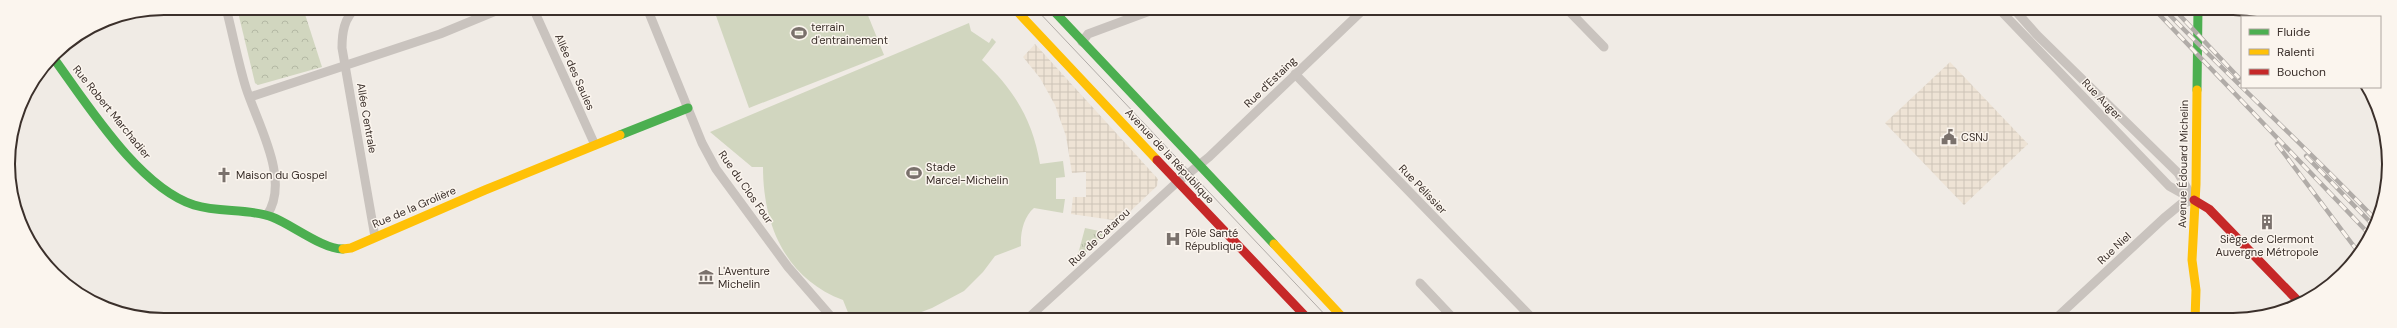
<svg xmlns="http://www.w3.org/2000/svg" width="2397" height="328" font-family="'DM Sans',sans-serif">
  <defs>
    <pattern id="grass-tufts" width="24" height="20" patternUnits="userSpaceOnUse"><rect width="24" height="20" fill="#d1d6bf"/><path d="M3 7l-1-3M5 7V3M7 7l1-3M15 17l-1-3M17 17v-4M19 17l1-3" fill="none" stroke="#b4b8a4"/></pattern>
    <pattern id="park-crowns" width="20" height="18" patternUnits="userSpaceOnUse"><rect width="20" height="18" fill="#d1d6bf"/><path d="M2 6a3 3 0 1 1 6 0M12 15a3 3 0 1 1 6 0" fill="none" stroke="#b4b8a4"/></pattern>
    <pattern id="plaza-grid" width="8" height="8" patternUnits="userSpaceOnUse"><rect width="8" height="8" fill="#eee3d5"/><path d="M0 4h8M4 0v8" fill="none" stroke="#cdc3b7"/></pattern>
  </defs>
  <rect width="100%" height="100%" fill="#f0ebe5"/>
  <!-- grass -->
  <polygon fill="url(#grass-tufts)" points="1085,228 1104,232 1104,235 1076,262"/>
  <!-- park -->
  <polygon fill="url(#park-crowns)" points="237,8 303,8 322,67 258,85 255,83"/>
  <!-- garden -->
  <g fill="#d1d6bf">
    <polygon points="726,8 865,8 884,55 749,108 715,13"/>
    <path d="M 969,23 L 971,31 L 989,43 L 992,38 L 996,42 L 982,60 C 1014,89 1033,121 1040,164 L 1063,161 L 1065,177 L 1056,178 L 1056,199 L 1065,199 L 1063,213 L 1034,208 C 1024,216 1020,233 1021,246 L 995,256 L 983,272 L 964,291 L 932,308 L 911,316 L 895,318 L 879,319 L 849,315 L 843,300 C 786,279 763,225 763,167 L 752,167 L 710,132 Z"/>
  </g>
  <!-- plaza -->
  <g fill="url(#plaza-grid)">
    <polygon points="1035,44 1158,179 1157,186 1120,221 1071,214 1073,197 1086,197 1086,172 1072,173 1066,136 1055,105 1040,78 1023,57"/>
    <polygon points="1950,62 2028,144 1964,205 1885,123"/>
  </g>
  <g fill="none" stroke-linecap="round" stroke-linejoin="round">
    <!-- street -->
    <g stroke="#c9c3be" stroke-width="9">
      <path d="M 226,8 C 233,35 238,62 246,88 C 257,123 291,180 267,215"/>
      <path d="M 356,8 C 344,18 342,33 342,48 L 375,237"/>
      <polyline points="533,8 595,145"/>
      <polyline points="647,8 702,143 716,169 788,267 834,320"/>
      <polyline points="1566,8 1604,47"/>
      <polyline points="1998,8 2169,186 2194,200"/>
      <polyline points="2013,8 2037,35 2178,173 2194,200"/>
      <polyline points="649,12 659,8"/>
      <polyline points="1082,42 1088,34 1158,8"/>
      <polyline points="1295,74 1534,320"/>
      <polyline points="250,97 440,34 503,8"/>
      <polyline points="1420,283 1455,320"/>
      <polyline points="1026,320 1174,185 1209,157 1365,8"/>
      <polyline points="2054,320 2164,218 2181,204 2194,200"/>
    </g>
    <!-- fast -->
    <g stroke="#4caf50" stroke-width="9">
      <polyline points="1051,8 1274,244"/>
      <path d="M 52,56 C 86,102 138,187 194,205 C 220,213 247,208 272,217 C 291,224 324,250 343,249"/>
      <polyline points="2197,90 2198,8"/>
      <polyline points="620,135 688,108"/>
    </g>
    <!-- slow -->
    <g stroke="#ffc107" stroke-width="9">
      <polyline points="1014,8 1157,160"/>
      <polyline points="1274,244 1345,320"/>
      <polyline points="343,249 351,248 485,190 620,135"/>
      <polyline points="2195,320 2196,290 2192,260 2196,184 2197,90"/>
    </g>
    <!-- jam -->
    <g stroke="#c62828" stroke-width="9">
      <polyline points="1157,160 1309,320"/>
      <polyline points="2194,200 2209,209 2300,303"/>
    </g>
    <!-- tram -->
    <polyline stroke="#b1aca8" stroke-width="1" points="1035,8 1330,320"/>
    <defs>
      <g id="rail">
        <polyline points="2153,8 2371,236"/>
        <path d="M 2163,8 C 2233,81 2307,148 2376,220"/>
        <polyline points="2173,8 2239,78"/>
        <polyline points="2277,144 2359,253"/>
        <polyline points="2306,156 2375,227"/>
      </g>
    </defs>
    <!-- rail casing -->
    <use href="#rail" stroke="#b1aca8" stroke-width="4.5"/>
    <!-- rail -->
    <use href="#rail" stroke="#fbf5ee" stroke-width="3" stroke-dasharray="9" stroke-linecap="butt"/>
  </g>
  <!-- icons -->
  <defs>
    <symbol id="stadium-bare" viewBox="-9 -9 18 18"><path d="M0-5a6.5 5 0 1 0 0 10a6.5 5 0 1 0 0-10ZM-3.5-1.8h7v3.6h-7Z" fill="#7a716c" stroke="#fbf5ee" stroke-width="2.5" paint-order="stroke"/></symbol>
    <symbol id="civic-bare" viewBox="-9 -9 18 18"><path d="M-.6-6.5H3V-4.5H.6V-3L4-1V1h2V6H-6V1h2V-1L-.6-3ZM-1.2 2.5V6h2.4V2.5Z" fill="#7a716c" stroke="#fbf5ee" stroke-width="2.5" paint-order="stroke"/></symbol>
    <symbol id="church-bare" viewBox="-9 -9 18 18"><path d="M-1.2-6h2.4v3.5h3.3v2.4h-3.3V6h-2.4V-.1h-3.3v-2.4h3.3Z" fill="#7a716c" stroke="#fbf5ee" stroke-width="2.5" paint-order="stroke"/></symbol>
    <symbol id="building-bare" viewBox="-9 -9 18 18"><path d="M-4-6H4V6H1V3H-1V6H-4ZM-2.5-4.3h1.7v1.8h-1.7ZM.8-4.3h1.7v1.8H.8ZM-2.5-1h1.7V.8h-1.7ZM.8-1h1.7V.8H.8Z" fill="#7a716c" stroke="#fbf5ee" stroke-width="2.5" paint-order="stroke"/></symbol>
    <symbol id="hospital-bare" viewBox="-9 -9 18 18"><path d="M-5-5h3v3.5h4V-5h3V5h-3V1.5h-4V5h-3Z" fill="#7a716c" stroke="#fbf5ee" stroke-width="2.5" paint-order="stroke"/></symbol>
    <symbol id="museum-bare" viewBox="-9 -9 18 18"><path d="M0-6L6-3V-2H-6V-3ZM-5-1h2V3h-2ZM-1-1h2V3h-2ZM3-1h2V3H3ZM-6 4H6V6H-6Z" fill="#7a716c" stroke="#fbf5ee" stroke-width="2.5" paint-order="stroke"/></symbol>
  </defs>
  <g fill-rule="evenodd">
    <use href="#stadium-bare" x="788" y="22" width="22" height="22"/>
    <use href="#civic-bare" x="1938" y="126" width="22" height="22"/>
    <use href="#stadium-bare" x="903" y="162" width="22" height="22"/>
    <use href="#church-bare" x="213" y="164" width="22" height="22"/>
    <use href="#building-bare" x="2256" y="211" width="22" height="22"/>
    <use href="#hospital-bare" x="1162" y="228" width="22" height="22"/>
    <use href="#museum-bare" x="695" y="266" width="22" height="22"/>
  </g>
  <g text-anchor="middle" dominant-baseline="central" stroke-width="3" stroke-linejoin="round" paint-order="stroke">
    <!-- poi labels -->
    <g font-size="11" fill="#3b302b" stroke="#fbf5ee" text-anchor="start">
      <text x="811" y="27">terrain<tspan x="811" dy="13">d'entrainement</tspan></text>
      <text x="1961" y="137">CSNJ</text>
      <text x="926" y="167">Stade<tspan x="926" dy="13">Marcel-Michelin</tspan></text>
      <text x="236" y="175">Maison du Gospel</text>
      <text x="1185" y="233">Pôle Santé<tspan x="1185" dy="13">République</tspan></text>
      <text x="2267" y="239" text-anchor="middle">Siège de Clermont<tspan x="2267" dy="13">Auvergne Métropole</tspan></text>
      <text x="718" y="271">L'Aventure<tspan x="718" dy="13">Michelin</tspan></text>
    </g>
    <!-- street labels -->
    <g font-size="11" fill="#3b302b" stroke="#fbf5ee">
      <text transform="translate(575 72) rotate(66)">Allée des Saules</text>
      <text transform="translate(1270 82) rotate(-44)">Rue d'Estaing</text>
      <text transform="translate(2102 99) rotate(46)">Rue Auger</text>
      <text transform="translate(112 112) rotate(51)">Rue Robert Marchadier</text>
      <text transform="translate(367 118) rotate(80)">Allée Centrale</text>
      <text transform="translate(1170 156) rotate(47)">Avenue de la République</text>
      <text transform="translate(2183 164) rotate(-89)">Avenue Édouard Michelin</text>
      <text transform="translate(746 187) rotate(55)">Rue du Clos Four</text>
      <text transform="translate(1423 189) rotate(46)">Rue Pélissier</text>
      <text transform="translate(414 207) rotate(-23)">Rue de la Grolière</text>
      <text transform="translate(1099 237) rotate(-43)">Rue de Catarou</text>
      <text transform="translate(2114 248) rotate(-43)">Rue Niel</text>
    </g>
  </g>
  <!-- crop -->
  <path d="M0 0H2397V328H0ZM164 15H2233A149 149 0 0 1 2382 164V164A149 149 0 0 1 2233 313H164A149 149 0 0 1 15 164V164A149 149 0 0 1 164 15Z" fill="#fbf5ee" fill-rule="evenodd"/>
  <path fill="none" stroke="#3b302b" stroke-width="2" d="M164 15H2233A149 149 0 0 1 2382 164V164A149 149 0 0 1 2233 313H164A149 149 0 0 1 15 164V164A149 149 0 0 1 164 15Z"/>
  <!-- legend -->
  <rect x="2241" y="16" width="140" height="72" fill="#fbf5ee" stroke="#aea6a0"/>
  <rect x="2249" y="29" width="20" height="6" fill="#4caf50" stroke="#aea6a0"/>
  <text x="2277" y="36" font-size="12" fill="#3b302b">Fluide</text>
  <rect x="2249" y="49" width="20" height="6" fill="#ffc107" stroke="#aea6a0"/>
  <text x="2277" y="56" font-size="12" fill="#3b302b">Ralenti</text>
  <rect x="2249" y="69" width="20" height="6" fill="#c62828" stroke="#aea6a0"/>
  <text x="2277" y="76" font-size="12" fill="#3b302b">Bouchon</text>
</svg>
